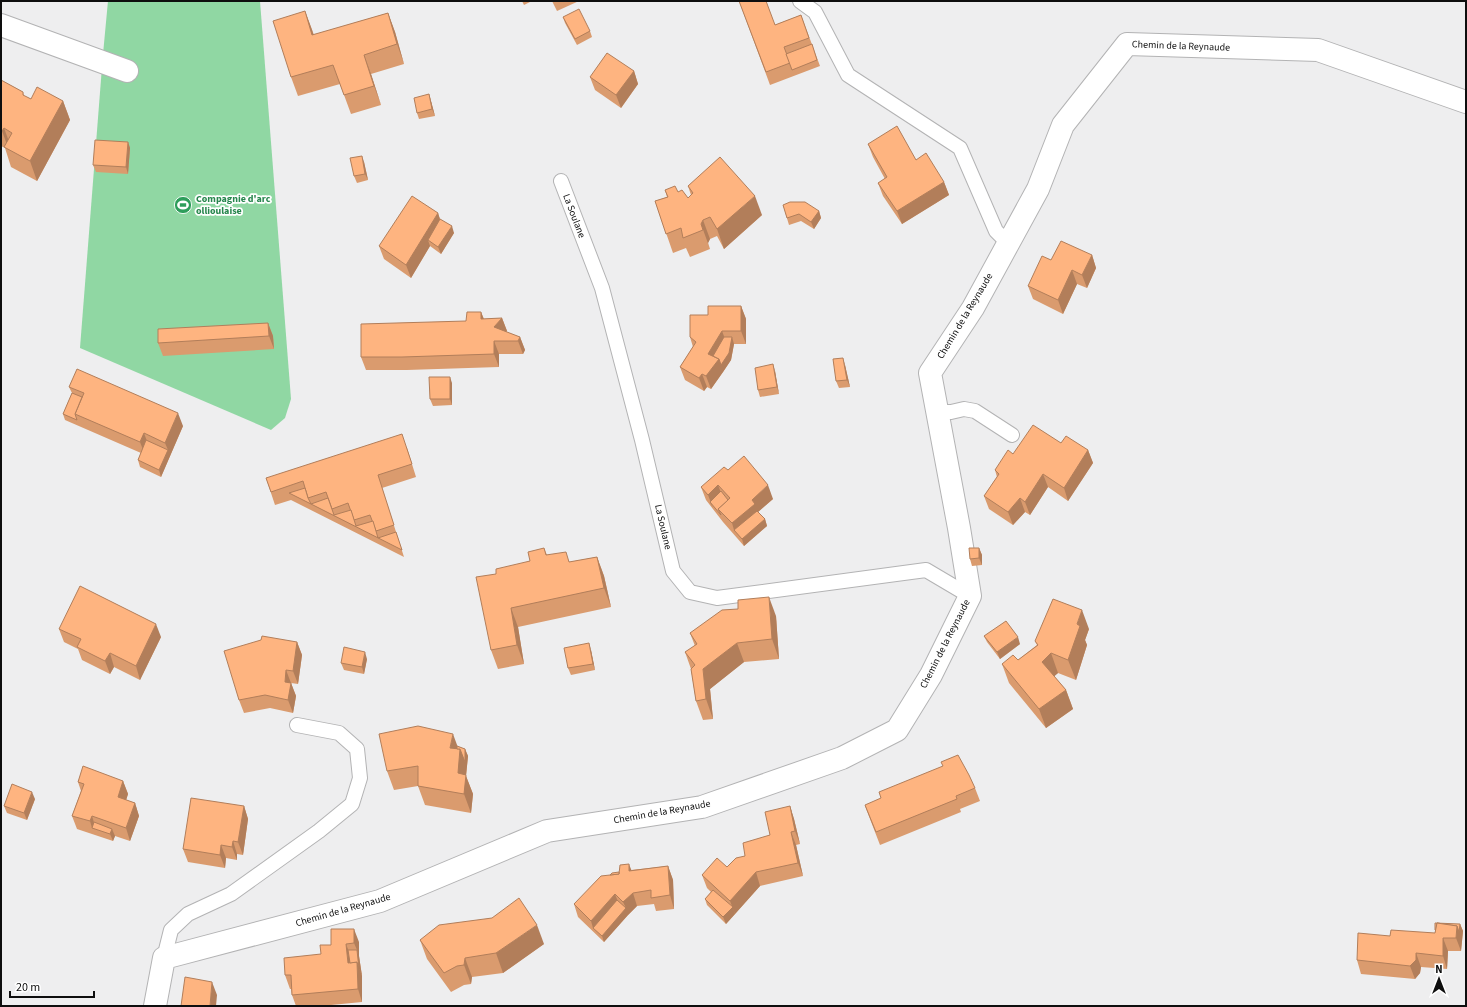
<svg xmlns="http://www.w3.org/2000/svg" width="1467" height="1007" font-family="'Source Sans 3',sans-serif">
  <rect width="100%" height="100%" fill="#eeeeef"/>
  <!-- green -->
  <polygon fill="#90d7a3" points="108,1 260,1 291,399 285,418 271,430 80,348 103,54"/>
  <g fill="none" stroke-linecap="round" stroke-linejoin="round">
    <defs>
      <g id="lane">
        <polyline points="800,1 815,12 848,75 960,148 996,231 1008,243"/>
        <polyline points="561,181 602,288 642,440 673,571 690,592 717,598 926,570 970,596"/>
        <polyline points="938,412 951,412 964,409 975,411 1012,435"/>
        <polyline points="164,958 171,930 188,914 231,894 319,831 352,804 360,778 357,749 339,733 297,725"/>
      </g>
      <g id="street">
        <polyline points="1,25 127,71"/>
        <polyline points="155,1006 164,958 380,901 547,831 702,807 842,758 897,730 931,675 970,596 959,528 930,373 973,308 1038,189 1063,125 1127,44 1318,50 1466,102"/>
      </g>
    </defs>
    <!-- lane casing -->
    <use href="#lane" stroke="#b3b3b4" stroke-width="16"/>
    <!-- street casing -->
    <use href="#street" stroke="#b3b3b4" stroke-width="24"/>
    <!-- lane -->
    <use href="#lane" stroke="#fff" stroke-width="14"/>
    <!-- street -->
    <use href="#street" stroke="#fff" stroke-width="22"/>
  </g>
  <!-- wall -->
  <g fill="#da9b6e">
    <polygon points="522,1 532,1 524,5"/>
    <polygon points="552,1 579,1 557,11"/>
    <polygon points="739,1 775,25 801,15 820,66 770,85"/>
    <polygon points="305,11 314,35 388,13 395,32 404,64 371,74 381,105 351,114 340,84 298,96 291,77"/>
    <polygon points="563,17 590,31 592,37 577,45 565,23"/>
    <polygon points="634,71 638,84 621,108 595,90 590,77"/>
    <polygon points="1,80 23,92 24,96 31,99 63,101 70,120 37,181 11,167 5,148 1,146"/>
    <polygon points="429,94 431,101 435,116 419,119 417,113"/>
    <polygon points="128,142 130,148 128,174 96,172 93,165"/>
    <polygon points="868,144 916,160 944,182 949,195 902,224 883,196 878,183 885,179 873,157"/>
    <polygon points="364,162 368,180 357,183 354,176"/>
    <polygon points="688,186 762,215 724,249 717,236 710,239 708,243 710,249 690,257 686,248 673,253 655,201 667,197 665,190 678,192 688,198 691,195"/>
    <polygon points="783,205 819,211 821,218 814,229 801,221 789,225"/>
    <polygon points="438,213 440,219 454,233 441,254 430,246 411,278 384,259 379,246"/>
    <polygon points="1092,255 1096,268 1087,288 1077,284 1063,314 1033,299 1028,286 1051,260"/>
    <polygon points="741,306 746,319 746,344 734,344 731,360 723,372 711,389 707,387 704,391 685,380 680,367 693,347 690,337"/>
    <polygon points="481,312 484,319 502,318 507,331 506,332 520,337 525,350 523,354 499,354 499,367 407,370 366,370 361,357 466,321"/>
    <polygon points="268,323 273,336 274,349 163,356 158,343"/>
    <polygon points="845,365 850,387 839,388 836,381"/>
    <polygon points="775,371 779,394 760,397 758,390"/>
    <polygon points="452,383 452,405 433,406 430,399"/>
    <polygon points="69,387 183,426 161,477 140,467 138,460 141,453 65,420 63,414 72,393"/>
    <polygon points="1061,443 1088,450 1093,463 1068,501 1048,487 1030,515 1025,512 1013,525 989,509 984,496 997,477 995,470 1013,454"/>
    <polygon points="407,448 416,477 382,488 404,557 291,500 275,505 266,478"/>
    <polygon points="728,470 773,499 758,512 765,519 767,526 744,546 723,522 706,500 701,487"/>
    <polygon points="544,548 547,555 570,562 597,557 604,576 611,607 518,627 524,664 498,669 491,650 496,574 530,561"/>
    <polygon points="979,548 982,555 982,565 972,566 970,559"/>
    <polygon points="776,616 779,659 744,662 710,689 713,719 703,720 696,701 691,669 685,652 695,646 690,633"/>
    <polygon points="59,629 161,637 140,680 114,667 110,674 82,660 78,649 64,642"/>
    <polygon points="1089,629 1085,640 1087,645 1076,680 1058,673 1054,676 1066,690 1073,709 1046,728 1009,683 1002,664 1018,660 1037,645 1035,641"/>
    <polygon points="984,636 1020,644 1000,659 987,642"/>
    <polygon points="297,642 302,655 298,684 291,683 296,696 293,713 270,708 244,713 239,700"/>
    <polygon points="591,650 595,670 571,675 568,668"/>
    <polygon points="367,659 364,674 344,670 341,663"/>
    <polygon points="457,746 465,749 468,756 466,776 473,794 471,813 425,805 418,786 394,790 387,771"/>
    <polygon points="123,781 128,794 126,800 135,803 139,816 130,841 115,836 113,841 77,829 72,816 81,791 78,782"/>
    <polygon points="975,788 980,801 960,809 961,812 880,845 865,806"/>
    <polygon points="35,799 27,820 7,813 4,806"/>
    <polygon points="244,806 248,819 243,855 237,854 237,860 226,858 225,868 188,862 183,849"/>
    <polygon points="790,806 794,819 800,844 796,845 803,876 760,886 735,914 726,924 707,905 705,899 711,892 707,888 702,875 727,867 745,856 770,835"/>
    <polygon points="668,866 673,880 674,909 656,911 654,904 637,906 628,915 604,942 578,917 574,904 610,875 631,870"/>
    <polygon points="1460,924 1463,931 1461,951 1448,951 1447,969 1421,967 1420,973 1415,979 1361,974 1357,960 1390,936 1435,933 1435,930"/>
    <polygon points="420,940 544,944 503,973 472,977 471,984 464,985 451,992 427,959"/>
    <polygon points="359,942 359,956 362,976 362,1002 321,1006 296,1006 292,995 291,989 290,989 285,975 321,954 331,945"/>
  </g>
  <!-- shaded-wall -->
  <g fill="#b27e5a">
    <polygon points="305,11 312,30 319,54 312,35"/>
    <polygon points="388,13 395,32 404,64 397,44"/>
    <polygon points="364,55 371,74 381,105 374,86"/>
    <polygon points="634,71 638,84 621,108 616,95"/>
    <polygon points="429,94 431,101 435,116 432,109"/>
    <polygon points="63,101 70,120 37,181 30,161"/>
    <polygon points="4,128 11,147 9,150 2,131"/>
    <polygon points="128,142 130,148 128,174 126,167"/>
    <polygon points="362,156 364,162 368,180 365,174"/>
    <polygon points="944,182 949,195 902,224 897,211"/>
    <polygon points="755,196 762,215 724,249 717,229"/>
    <polygon points="819,211 821,218 814,229 811,222"/>
    <polygon points="438,213 442,226 428,240 430,246 411,278 406,265"/>
    <polygon points="703,220 710,239 708,243 710,249 701,224"/>
    <polygon points="452,226 454,233 441,254 438,247"/>
    <polygon points="1092,255 1096,268 1087,288 1082,275"/>
    <polygon points="1072,270 1077,284 1063,314 1058,300"/>
    <polygon points="741,306 746,319 746,344 741,331"/>
    <polygon points="481,312 486,325 481,319"/>
    <polygon points="502,318 507,331 499,340 494,327"/>
    <polygon points="268,323 273,336 274,349 269,336"/>
    <polygon points="722,331 727,344 732,337 734,344 731,360 723,372 711,389 706,376 708,354"/>
    <polygon points="520,337 525,350 523,354 518,341"/>
    <polygon points="494,341 499,354 499,367 494,354"/>
    <polygon points="843,358 845,365 850,387 847,380"/>
    <polygon points="773,364 775,371 779,394 777,387"/>
    <polygon points="702,374 707,387 704,391 699,378"/>
    <polygon points="450,377 452,383 452,405 450,399"/>
    <polygon points="178,413 183,426 161,477 159,470 168,450 165,443"/>
    <polygon points="144,433 149,447 145,455 140,442"/>
    <polygon points="1088,450 1093,463 1068,501 1064,488"/>
    <polygon points="1043,474 1048,487 1030,515 1025,502"/>
    <polygon points="718,485 723,498 710,502 713,508 708,495"/>
    <polygon points="768,485 773,499 758,512 734,530 732,523 752,500"/>
    <polygon points="1020,498 1025,512 1013,525 1008,512"/>
    <polygon points="765,519 767,526 744,546 742,539"/>
    <polygon points="979,548 982,555 982,565 979,558"/>
    <polygon points="597,557 604,576 611,607 604,588"/>
    <polygon points="769,597 776,616 779,659 772,639"/>
    <polygon points="511,608 518,627 524,664 517,645"/>
    <polygon points="1082,610 1089,629 1085,640 1087,645 1076,680 1068,660 1077,624"/>
    <polygon points="156,624 161,637 140,680 136,666"/>
    <polygon points="1018,637 1020,644 1000,659 997,652"/>
    <polygon points="297,642 302,655 298,684 293,671"/>
    <polygon points="589,643 591,650 595,670 593,664"/>
    <polygon points="737,643 744,662 710,689 713,719 706,699 703,669"/>
    <polygon points="365,652 367,659 364,674 362,667"/>
    <polygon points="110,653 114,667 110,674 105,661"/>
    <polygon points="1051,653 1058,673 1049,681 1042,662"/>
    <polygon points="286,670 296,696 293,713 288,700 285,682"/>
    <polygon points="1066,690 1073,709 1046,728 1039,709"/>
    <polygon points="453,734 460,753 460,749 465,749 468,756 466,776 473,794 471,813 464,794 450,748"/>
    <polygon points="123,781 128,794 123,810 118,797"/>
    <polygon points="32,792 35,799 27,820 24,813"/>
    <polygon points="135,803 139,816 130,841 126,828"/>
    <polygon points="244,806 248,819 243,855 238,842"/>
    <polygon points="790,806 794,819 800,844 795,831"/>
    <polygon points="92,816 96,829 92,828 90,821"/>
    <polygon points="112,829 115,836 113,841 110,834"/>
    <polygon points="791,832 796,845 803,876 798,863"/>
    <polygon points="233,841 237,854 237,860 232,847"/>
    <polygon points="221,845 226,858 225,868 220,855"/>
    <polygon points="629,864 634,877 629,871"/>
    <polygon points="668,866 673,880 674,909 670,895"/>
    <polygon points="756,872 760,886 735,914 730,901"/>
    <polygon points="633,893 637,906 628,915 604,942 602,936 626,908 623,902"/>
    <polygon points="615,894 620,907 593,928 591,921"/>
    <polygon points="733,907 735,914 726,924 723,917"/>
    <polygon points="1460,924 1463,931 1461,951 1456,938 1457,926"/>
    <polygon points="537,925 544,944 503,973 496,953"/>
    <polygon points="354,929 359,942 359,956 362,976 359,969 357,950 354,943"/>
    <polygon points="1443,938 1448,951 1447,969 1443,956"/>
    <polygon points="346,944 351,957 352,970 348,963"/>
    <polygon points="1416,953 1421,967 1420,973 1415,979 1410,966"/>
    <polygon points="465,958 472,977 471,984 464,965"/>
    <polygon points="357,962 362,976 362,1002 358,989"/>
    <polygon points="212,982 217,995 216,1006 210,1006"/>
  </g>
  <!-- building -->
  <g fill="#feb480" stroke="#b27e5a">
    <polygon points="739,1 766,1 775,25 801,15 809,38 784,47 790,63 766,72"/>
    <polygon points="579,9 590,31 575,39 563,17"/>
    <polygon points="305,11 312,35 388,13 397,44 364,55 374,86 344,95 333,65 291,77 273,21"/>
    <polygon points="812,44 817,60 792,70 786,54"/>
    <polygon points="607,53 634,71 616,95 590,77"/>
    <polygon points="1,80 23,92 23,95 31,99 37,87 63,101 30,161 4,147 12,133 4,128 2,131 1,131"/>
    <polygon points="429,94 432,109 417,113 414,98"/>
    <polygon points="897,126 916,160 926,153 944,182 897,211 878,183 887,177 868,144"/>
    <polygon points="95,140 128,142 126,167 93,165"/>
    <polygon points="362,156 365,174 354,176 350,158"/>
    <polygon points="720,157 755,196 717,229 710,217 703,220 701,224 703,230 683,238 681,228 666,234 655,201 668,197 665,190 675,186 678,192 682,190 688,198 693,193 688,186"/>
    <polygon points="412,196 438,213 406,265 379,246"/>
    <polygon points="790,202 805,202 819,211 811,222 799,214 787,218 783,205"/>
    <polygon points="440,219 452,226 438,247 428,240"/>
    <polygon points="1061,241 1092,255 1082,275 1072,270 1058,300 1028,286 1042,256 1051,260"/>
    <polygon points="708,306 741,306 741,331 722,331 708,354 719,359 706,376 702,374 699,378 680,367 696,342 690,337 690,315 708,315"/>
    <polygon points="467,312 481,312 481,319 502,318 494,327 520,337 518,341 494,341 494,354 402,357 361,357 361,324 466,321"/>
    <polygon points="268,323 269,336 158,343 158,329"/>
    <polygon points="724,337 732,337 729,353 721,365 719,359 713,356"/>
    <polygon points="843,358 847,380 836,381 833,359"/>
    <polygon points="773,364 777,387 758,390 755,368"/>
    <polygon points="77,369 178,413 165,443 144,433 140,442 75,414 84,393 69,387"/>
    <polygon points="429,377 450,377 450,399 430,399"/>
    <polygon points="72,393 82,397 75,414 77,420 63,414"/>
    <polygon points="1033,425 1061,443 1066,436 1088,450 1064,488 1043,474 1025,502 1020,498 1008,512 984,496 999,474 995,470 1008,450 1013,454"/>
    <polygon points="402,434 412,464 378,475 394,525 376,531 370,515 354,520 348,503 332,509 326,492 308,498 303,481 271,492 266,478"/>
    <polygon points="146,440 168,450 159,470 138,460"/>
    <polygon points="744,456 768,485 752,500 755,504 732,523 718,509 730,498 718,485 708,495 701,487 724,467 728,470"/>
    <polygon points="305,488 308,498 311,504 289,493"/>
    <polygon points="721,491 728,500 718,509 721,515 710,502"/>
    <polygon points="328,498 334,515 351,510 356,526 373,521 378,538 396,532 402,550 311,504"/>
    <polygon points="757,511 765,519 742,539 734,530"/>
    <polygon points="544,548 546,555 566,552 569,562 597,557 604,588 511,608 517,645 491,650 476,577 496,574 496,569 530,561 528,552"/>
    <polygon points="969,548 979,548 979,558 970,559"/>
    <polygon points="80,586 156,624 136,666 110,653 105,661 77,647 81,639 59,629"/>
    <polygon points="769,597 772,639 737,643 703,669 706,699 696,701 691,669 695,665 685,652 697,644 690,633 722,610 738,609 738,600"/>
    <polygon points="1053,599 1082,610 1077,624 1080,626 1068,660 1051,653 1042,662 1066,690 1039,709 1002,664 1013,655 1018,660 1038,645 1035,641"/>
    <polygon points="1006,621 1018,637 997,652 984,636"/>
    <polygon points="262,636 297,642 293,671 286,670 285,682 291,683 288,700 265,695 239,700 224,651 261,640"/>
    <polygon points="589,643 593,664 568,668 564,648"/>
    <polygon points="344,647 365,652 362,667 341,663"/>
    <polygon points="418,726 453,734 450,748 460,749 458,773 466,775 464,794 418,786 418,766 387,771 379,734"/>
    <polygon points="457,746 465,749 465,762 460,749 457,749"/>
    <polygon points="958,755 969,775 975,788 956,796 957,799 876,832 865,805 881,798 879,792 943,766 941,762"/>
    <polygon points="83,766 123,781 118,797 135,803 126,828 92,816 90,821 72,816 84,784 78,782"/>
    <polygon points="12,784 32,792 24,813 4,806"/>
    <polygon points="191,798 244,806 238,842 233,841 232,847 221,845 220,855 183,849"/>
    <polygon points="790,806 795,831 791,832 798,863 756,872 730,901 702,875 717,858 727,867 736,858 745,856 743,843 770,835 765,812"/>
    <polygon points="94,822 112,829 110,834 92,828"/>
    <polygon points="629,864 629,871 668,866 670,895 651,898 651,890 633,893 623,902 615,894 591,921 574,904 601,876 619,874 620,865"/>
    <polygon points="619,872 619,874 610,875 612,873"/>
    <polygon points="713,890 733,907 723,917 705,899"/>
    <polygon points="519,898 537,925 496,953 465,958 464,965 457,966 444,973 420,940 439,925 492,918"/>
    <polygon points="617,900 626,908 602,936 593,928"/>
    <polygon points="1435,923 1460,924 1459,932 1457,926 1437,923 1436,930 1435,930"/>
    <polygon points="1437,923 1457,926 1456,938 1443,938 1443,956 1416,953 1416,960 1410,966 1357,960 1358,933 1390,936 1391,930 1435,933"/>
    <polygon points="331,929 354,929 354,943 346,944 348,963 357,962 358,989 292,995 291,975 285,975 284,958 321,954 320,945 331,945"/>
    <polygon points="348,950 357,950 359,969 357,962 350,963"/>
    <polygon points="185,977 212,982 210,1006 181,1006"/>
  </g>
  <!-- icons -->
  <defs>
    <symbol id="stadium-disc" viewBox="-11 -11 22 22"><circle r="9.5" fill="#2e9e5b" stroke="#fff"/><path d="M0-5a6.5 5 0 1 0 0 10a6.5 5 0 1 0 0-10ZM-3.5-1.8h7v3.6h-7Z" fill="#fff"/></symbol>
  </defs>
  <g fill-rule="evenodd">
    <use href="#stadium-disc" x="173" y="195" width="20" height="20"/>
  </g>
  <g text-anchor="middle" dominant-baseline="central" stroke-width="3.5" stroke-linejoin="round" paint-order="stroke">
    <!-- street labels -->
    <g font-size="10" fill="#0e0e0e" stroke="#fff">
      <text transform="translate(1181 46) rotate(2)">Chemin de la Reynaude</text>
      <text transform="translate(574 216) rotate(69)">La Soulane</text>
      <text transform="translate(965 316) rotate(-59)">Chemin de la Reynaude</text>
      <text transform="translate(663 527) rotate(77)">La Soulane</text>
      <text transform="translate(945 644) rotate(-63)">Chemin de la Reynaude</text>
      <text transform="translate(662 812) rotate(-10)">Chemin de la Reynaude</text>
      <text transform="translate(343 910) rotate(-16)">Chemin de la Reynaude</text>
    </g>
    <!-- leisure labels -->
    <g font-size="10" font-weight="bold" fill="#27864d" stroke="#fff" text-anchor="start">
      <text x="196" y="199">Compagnie d'arc<tspan x="196" dy="12">ollioulaise</tspan></text>
    </g>
  </g>
  <!-- border -->
  <rect width="1467" height="1007" fill="none" stroke="#0e0e0e" stroke-width="4"/>
  <!-- north arrow -->
  <g transform="translate(1439 979)" stroke="#ffffff" stroke-width="3" paint-order="stroke">
  <path d="M0-3L7 15L0 10L-7 15Z" fill="#0e0e0e"/>
  <text y="-6" font-size="11" font-weight="bold" text-anchor="middle" fill="#0e0e0e">N</text>
  </g>
  <!-- scale -->
  <path d="M10 991v6h84v-6" fill="none" stroke="#0e0e0e" stroke-width="2"/>
  <text x="16" y="991" font-size="12" fill="#0e0e0e" stroke="#ffffff" stroke-width="3" paint-order="stroke">20 m</text>
</svg>
